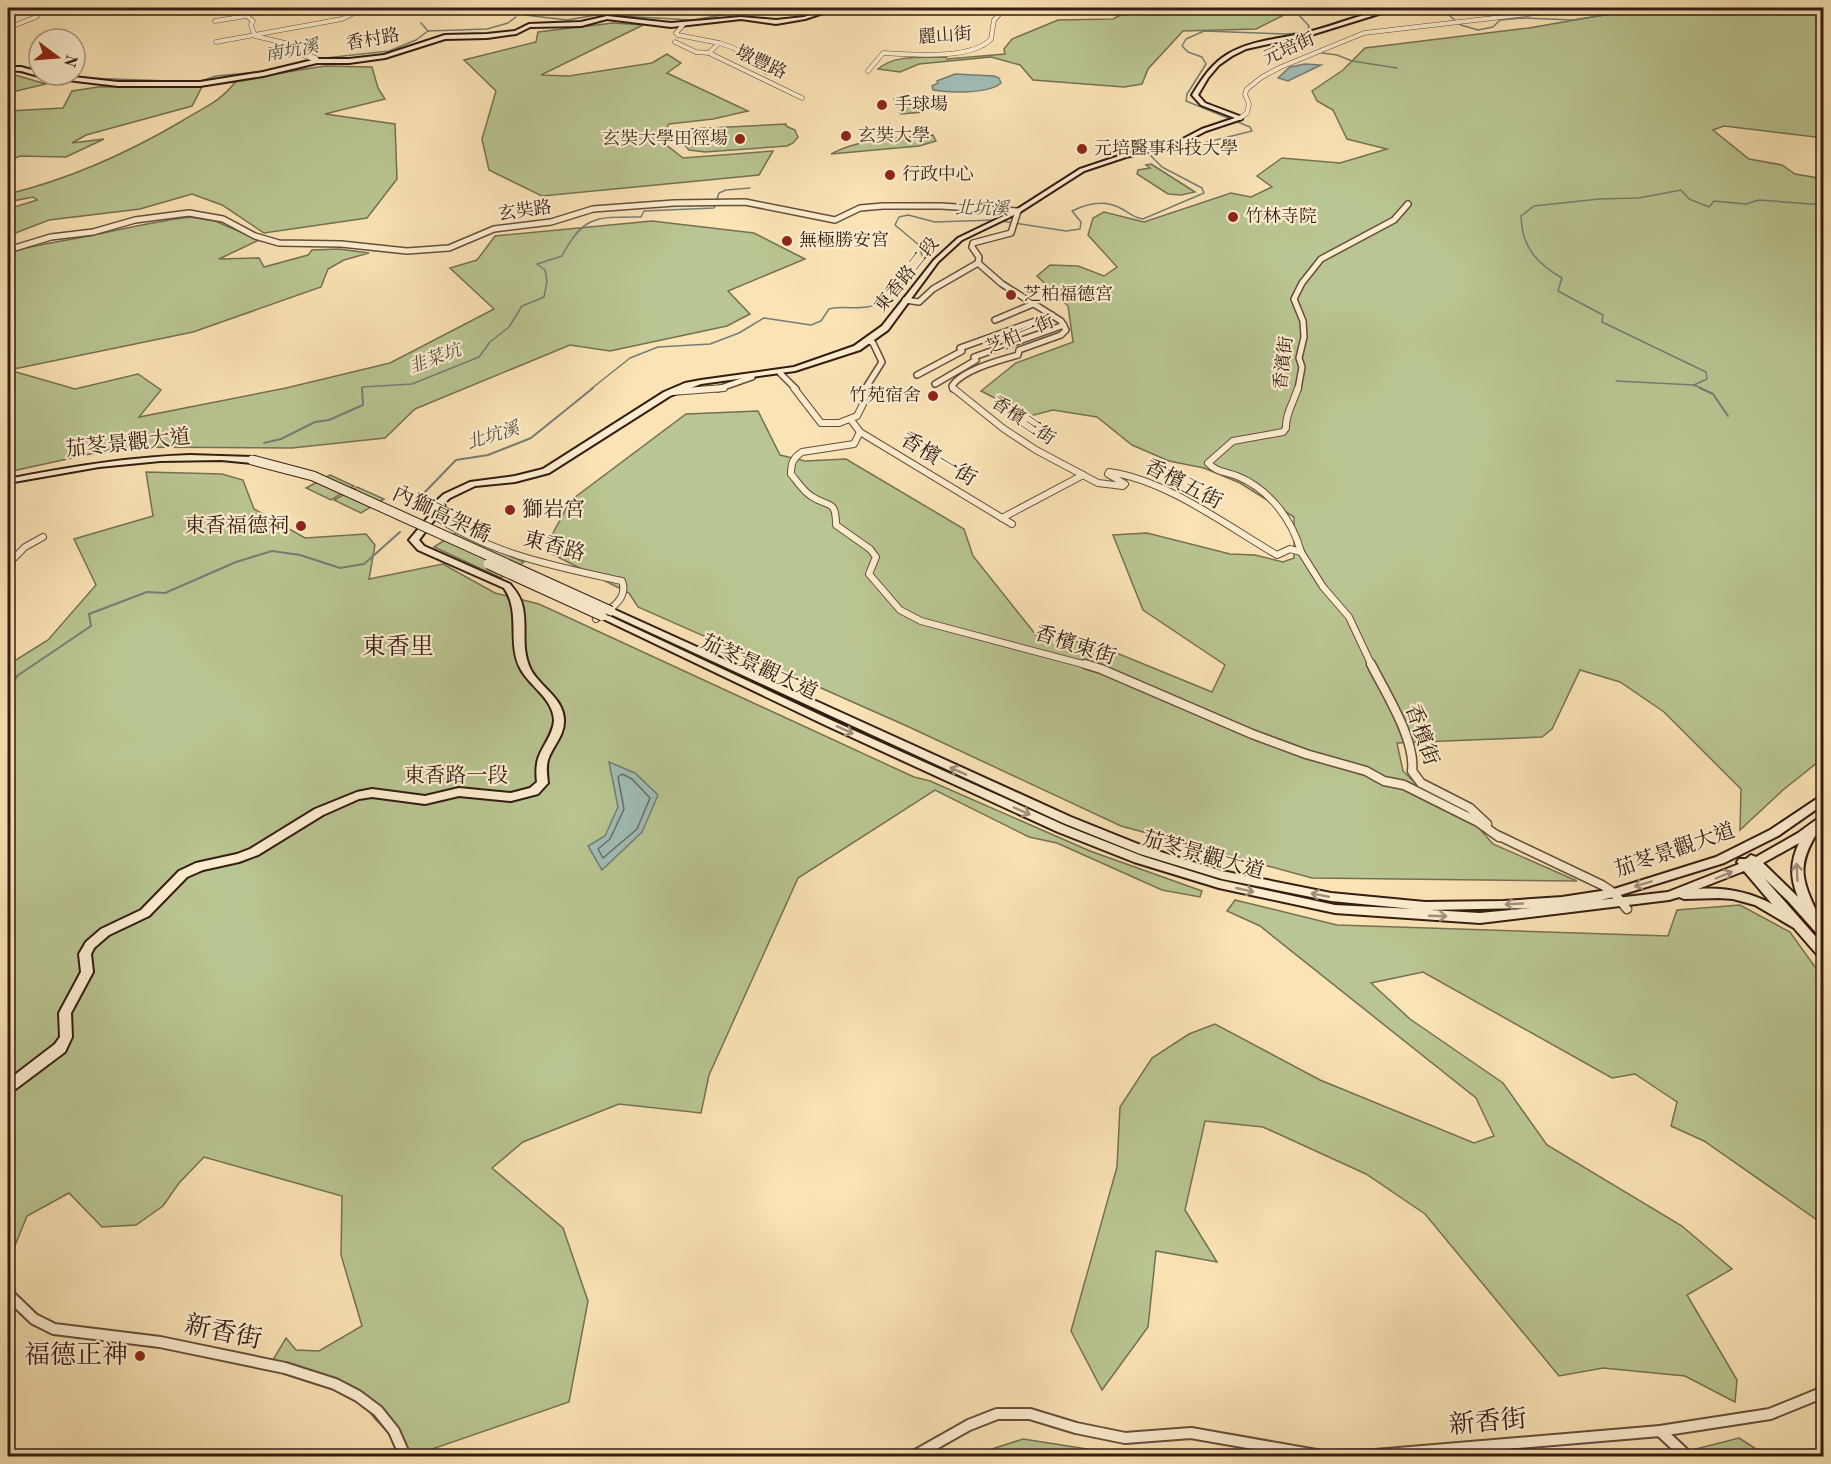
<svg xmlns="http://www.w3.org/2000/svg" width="1831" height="1464" font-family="'Old Standard TT','Noto Serif TC',serif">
  <rect width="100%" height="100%" fill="#fae3b5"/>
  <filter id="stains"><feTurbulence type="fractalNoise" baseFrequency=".00333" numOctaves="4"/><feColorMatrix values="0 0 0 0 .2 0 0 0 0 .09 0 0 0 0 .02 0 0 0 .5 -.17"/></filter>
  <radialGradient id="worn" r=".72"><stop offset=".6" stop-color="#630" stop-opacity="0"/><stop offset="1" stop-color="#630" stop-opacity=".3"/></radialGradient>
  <!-- green -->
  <g fill="#b9c592" stroke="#767052" stroke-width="1.5">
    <path d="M 1134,8 L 1287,8 L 1286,14 L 1256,29 L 1183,31 L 1148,69 L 1142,84 L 1124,87 L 1033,80 L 1020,65 L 991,57 L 919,64 L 900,72 L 878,69 C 895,54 924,58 946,57 L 947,59 L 1005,54 L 1004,49 L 1012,39 L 1058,20 L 1113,19 Z"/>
    <polygon points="1644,8 1823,8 1823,138 1724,126 1713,130 1749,159 1782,165 1795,174 1824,179 1823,758 1783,790 1740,830 1741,789 1664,712 1620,682 1580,670 1552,729 1542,737 1397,743 1403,771 1423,791 1464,811 1493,844 1577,881 1312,878 1121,826 909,727 638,607 629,593 550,553 550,539 570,501 686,414 758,411 780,455 805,461 846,459 964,529 973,556 1036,635 1097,645 1212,692 1225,665 1143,610 1113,535 1147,533 1230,554 1255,555 1283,562 1294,558 1294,517 1240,483 1204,468 1169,461 1132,445 1097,417 1053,410 1030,416 981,391 1016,363 1073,342 1068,306 1037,276 1050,265 1078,266 1104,276 1117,267 1088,235 1093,218 1104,212 1144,222 1231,193 1251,197 1272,187 1257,176 1282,158 1340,163 1387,149 1347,139 1333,110 1317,101 1312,91 1343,70 1365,48 1529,28"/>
    <polygon points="613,23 643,25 541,75 569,76 652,63 667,54 681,63 667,73 748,111 713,119 669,124 660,140 683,158 773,151 759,175 542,196 489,170 482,139 496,91 464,60 536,42 538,32"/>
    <path d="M 325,66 L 372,67 L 378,88 L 385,99 L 325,114 L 395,124 L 397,179 L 367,218 L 264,233 L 222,205 L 192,194 L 140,209 L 49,220 L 8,236 L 8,209 L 37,200 L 33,197 L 8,202 L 8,194 C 70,179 126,154 182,121 C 206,106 219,103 237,80 Z"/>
    <polygon points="8,73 46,84 8,93"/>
    <polygon points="185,86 202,87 192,106 86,135 72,143 104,139 66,157 20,156 8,161 8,111 63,108 72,91 98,87"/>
    <polygon points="915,98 923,112 901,114 894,99"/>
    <polygon points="786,124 786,126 795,130 798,137 793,143 787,146 705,152 689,150 681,141 690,129"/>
    <path d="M 933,135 L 936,141 L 919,146 L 831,154 C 860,138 900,138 933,135 Z"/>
    <polygon points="1151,164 1195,192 1181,195 1168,194 1137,174 1138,170 1150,168 1146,165"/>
    <path d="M 190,217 L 215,221 L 259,240 L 219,259 L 259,258 L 264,267 L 308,255 L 312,250 L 339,249 L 369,253 L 344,260 L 328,269 L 321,287 L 193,332 L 9,370 L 75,389 L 138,374 L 161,390 L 139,417 L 286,388 L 390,363 L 494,309 L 450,268 L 477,260 L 495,236 L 652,221 L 754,233 L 805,259 L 728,291 L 750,314 L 727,326 L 610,351 L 570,345 L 415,409 L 385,438 L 292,448 L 122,447 L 8,472 L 8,253 C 36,244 65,241 94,235 C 126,228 158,221 190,217 Z"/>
    <polygon points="146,472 222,474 243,480 254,509 305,538 366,534 375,545 369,579 443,564 495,593 539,604 914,777 930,781 1090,851 1202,891 1200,897 1162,890 1057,843 1029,837 935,790 798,878 709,1075 701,1113 619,1104 523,1142 492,1168 563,1228 588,1301 569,1402 412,1456 376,1420 346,1383 271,1363 286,1338 296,1350 319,1351 362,1326 341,1255 342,1196 204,1157 179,1183 163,1206 136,1225 102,1227 69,1193 27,1216 14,1248 8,1254 8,665 48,640 96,585 74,539 153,516"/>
    <polygon points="330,475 354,486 331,500 306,488"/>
    <polygon points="357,487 384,499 361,513 334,500"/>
    <polygon points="457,532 524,562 501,578 434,547"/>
    <polygon points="1235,900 1337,925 1668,936 1677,910 1740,905 1790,932 1823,978 1823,1224 1704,1141 1671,1126 1677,1102 1635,1074 1612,1078 1423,972 1371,983 1410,1019 1503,1083 1547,1145 1682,1226 1732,1269 1687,1295 1737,1380 1735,1402 1685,1376 1603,1368 1559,1376 1425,1214 1366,1174 1263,1127 1205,1121 1185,1210 1217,1262 1156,1251 1148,1327 1102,1390 1071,1331 1117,1167 1120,1107 1152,1058 1189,1034 1215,1024 1320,1080 1474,1143 1494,1136 1476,1098 1260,926 1227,911"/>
    <polygon points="1739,1438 1767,1456 1668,1456"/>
    <polygon points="1023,1439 1132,1456 970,1456"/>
  </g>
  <!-- water -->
  <g fill="#a0bdb5" stroke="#757d74" stroke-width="1.5">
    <polygon points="1305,64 1321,65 1288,81 1278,78 1290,67"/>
    <path d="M 955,74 L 994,76 L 999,78 L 1001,83 C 989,94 949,93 933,90 L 932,86 L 938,83 L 937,81 Z"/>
    <polygon points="609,762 635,773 658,795 642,832 602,870 588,846 605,836 618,807"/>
  </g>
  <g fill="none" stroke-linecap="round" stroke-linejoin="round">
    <!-- shore -->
    <polygon stroke="#6a6c64" stroke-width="1.5" points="622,774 632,779 650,798 637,829 603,858 598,849 610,839 624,809 618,777"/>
    <!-- stream-far1 -->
    <g stroke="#757d74" stroke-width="1.5">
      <polyline points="1440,8 1461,25 1478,30 1493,27 1500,20 1521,18 1573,20 1649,8"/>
      <polyline points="525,15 567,20 614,12 619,16 693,20 751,10 772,13 792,8"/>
      <polyline points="421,23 428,31"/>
      <polyline points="1322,53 1337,55 1352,61 1397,68"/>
      <polyline points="316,59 389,51 416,40 428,31 487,29 508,23 516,17"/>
      <polyline points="281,68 310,60"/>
      <polyline points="85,78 198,82 216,76 269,71"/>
      <path d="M 1001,221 L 1066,231 L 1080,229 L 1081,222 L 1072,211 C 1088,203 1105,199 1122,209 C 1129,213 1134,218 1143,219 L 1204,193 L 1202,188 L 1162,167 L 1151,156 L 1252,131 L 1250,127 L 1186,101 L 1187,94 L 1206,64 L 1202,57 L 1188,52 L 1182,46 L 1186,39 L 1204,31 L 1287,34 L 1307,32 L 1309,26 L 1298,14 L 1296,8"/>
      <path d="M 1616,381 L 1694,385 L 1707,379 L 1706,372 L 1602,322 L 1603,315 L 1558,291 L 1562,278 C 1536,263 1522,247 1521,216 L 1534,206 L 1599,199 L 1639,198 L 1681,190 L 1689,199 L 1709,207 L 1714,201 L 1746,204 L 1759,200 L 1824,205"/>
      <polyline points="1694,385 1703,389"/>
      <path d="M 362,389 L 362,387 L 412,384 L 479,357 L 490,342 L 509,327 L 522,306 L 544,297 L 547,281 L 545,270 L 537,264 L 562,256 C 583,215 597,217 641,217 L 644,211 L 714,208 L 719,193 L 726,190 L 750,188"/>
      <path d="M 591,389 L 630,358 L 658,347 L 710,344 L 739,333 L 764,318 L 811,325 L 821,321 L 829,309 C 842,306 854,309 867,307 C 893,303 908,278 923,259 L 919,245 L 895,225 L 899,217 L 908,215 L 935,222 L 995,220"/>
    </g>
    <!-- stream -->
    <g stroke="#757d74" stroke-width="2">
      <polyline points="1700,388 1713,394 1728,416"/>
      <polyline points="264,443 281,439 315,422 329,420 363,405 362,388"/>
      <polyline points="422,510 424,493 456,460 488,455 531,438 593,388"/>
      <polyline points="8,692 17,676 91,626 89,614 147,592 165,593 236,562 272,551 300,555 340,568 364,564 400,532"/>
    </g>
    <defs>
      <g id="street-far4">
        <polyline points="239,8 237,8 253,21 251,25 255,36 289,44 294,51 317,61 316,58 293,49"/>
        <polyline points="215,21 246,16"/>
        <polyline points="683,25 676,33 678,35 719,43 709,53 802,98"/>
        <polyline points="8,28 36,17 42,8"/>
        <polyline points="216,42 342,19 364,8"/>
        <polyline points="675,42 696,52 709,53"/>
        <polyline points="719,43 734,48 766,72"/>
        <path d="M 868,71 L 883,53 C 911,54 970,61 991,39 L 994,20 L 1005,8"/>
        <polyline points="1240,118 1247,113 1249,104 1245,94 1247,89 1262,77 1281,67 1364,33 1579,8"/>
      </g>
      <g id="street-far3">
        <polyline points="8,250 51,237 93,232 135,220 189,213 223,219 255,236 279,243 341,244 407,251 449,248 494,229 551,222 593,209 674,203 745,202 835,220 860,208 883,206 941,206 1018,211 1011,233 973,243 972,247 979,257 978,263"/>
        <polyline points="905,300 919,302 933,289 978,263"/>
        <polyline points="995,320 1033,304"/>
        <polyline points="780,373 796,389"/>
        <polyline points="917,375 962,351 960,348 1052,315"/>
        <polyline points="935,384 976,360 974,357 1064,325"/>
        <polyline points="718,389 752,377"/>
        <polyline points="865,389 882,362 873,343 868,340"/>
        <path d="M 953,389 L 952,386 C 962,370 1000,360 1018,355 L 1019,350 L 1061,335 L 1066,330 L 1061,321 L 1002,284 L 978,263"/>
        <polyline points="1298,389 1302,367 1299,358 1304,337 1303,321 1294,299 1302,283 1321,259 1394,220 1408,204"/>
      </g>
      <g id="street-far2">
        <polyline points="794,388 821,423 839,423 857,416 863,404 866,388"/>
        <path d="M 953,388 L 1004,429 L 1036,450 L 1098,483 L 1123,486 L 1125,484 L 1108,474 L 1109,472 C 1167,480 1227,526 1277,555 L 1290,549 L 1301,552"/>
        <path d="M 1298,388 C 1294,401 1285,415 1286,428 L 1283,432 L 1233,441 L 1208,463 C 1216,472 1227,472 1237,476 C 1269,489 1292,519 1301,552"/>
        <polyline points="672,392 724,388"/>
        <polyline points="851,420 860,432 1012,524"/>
        <path d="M 860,432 L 854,444 L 802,452 C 793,458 791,463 791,474 C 797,481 803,491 811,496 C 828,508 836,498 836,525 L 870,549 L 876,557 L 869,574 L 900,610 L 921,621 L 1090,666"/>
        <path d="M 434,515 C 489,554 558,567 622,581 C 629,599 609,610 596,619"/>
        <polyline points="1002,518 1083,475"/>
        <polyline points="1301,552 1323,587 1349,617 1372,666"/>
        <polyline points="8,564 25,547 43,537"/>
      </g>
      <g id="street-far1">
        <polyline points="1085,664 1101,669 1252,734 1306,754 1366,771 1384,781 1404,785 1478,822 1499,837"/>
        <path d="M 1371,664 C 1385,692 1416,740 1412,771 L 1421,783 L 1470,808 L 1487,824"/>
        <polyline points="1497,835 1602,885 1614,893 1627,909"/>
      </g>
      <g id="street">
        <polyline points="8,1294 34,1319 54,1329 160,1342 285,1368 335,1384 358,1396 378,1411 394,1431 405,1456"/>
        <polyline points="1660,1431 1687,1456"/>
        <polyline points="914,1456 969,1425 997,1414 1030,1414 1076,1428 1125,1438 1191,1433 1322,1456 1375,1455 1660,1431 1770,1414 1824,1392"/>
      </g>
      <g id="secondary">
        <polygon points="843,8 852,8 823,13 805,19 776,24 741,19 671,27 607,19 581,26 530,27 516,34 487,38 445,39 385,58 349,63 317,63 263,76 200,86 118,86 42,77 21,71 8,70 8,67 21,67 39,72 39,75 56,75 118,82 200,82 263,72 317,59 349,59 384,55 445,35 487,34 515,31 529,24 581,22 607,16 671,23 741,17 776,20 804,17 822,11"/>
        <path d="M 1391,8 L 1398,8 L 1314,34 L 1246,49 L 1232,56 L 1219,65 L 1208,78 L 1198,95 L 1205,103 L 1242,117 L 1242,119 L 1206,131 L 1183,143 L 1126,157 L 1084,171 L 1020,212 L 962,240 L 938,262 L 888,330 L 860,350 L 795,371 L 701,384 L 670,396 L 549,473 L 515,482 L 475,486 L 450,498 L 441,506 L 438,515 L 419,540 L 424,546 L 510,584 C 515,590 520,596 522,604 C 528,625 520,647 530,668 C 539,687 565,698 564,722 C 564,736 552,747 548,760 C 546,767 547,775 548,783 L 538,794 L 511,801 L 459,796 L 425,804 L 372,797 L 359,799 L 323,815 L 258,855 L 239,862 L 203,870 L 187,877 L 149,916 L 109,935 L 94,948 L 91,954 L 93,972 L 71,1013 L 72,1037 L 65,1052 L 13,1091 L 8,1092 L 8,1080 L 55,1044 L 60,1037 L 59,1013 L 81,972 L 79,954 L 86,942 L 101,929 L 141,910 L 179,871 L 196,863 L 237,854 L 250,849 L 315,809 L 357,792 L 372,789 L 425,796 L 459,788 L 511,793 L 530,788 L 537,782 C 536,774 536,766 538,759 C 542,746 553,735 554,721 C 554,699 529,686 520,668 C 507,642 521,612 504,588 L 418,550 L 409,540 L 430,515 L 434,503 L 444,494 L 470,482 L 515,476 L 543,469 L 664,392 L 685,383 L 701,380 L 794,367 L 854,346 L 882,326 L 934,260 L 958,238 L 1016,210 L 1080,169 L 1122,155 L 1179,141 L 1202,129 L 1235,118 L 1201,105 L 1192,95 C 1202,79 1211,64 1228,54 C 1253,39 1285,39 1312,31 C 1339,24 1364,13 1391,8 Z"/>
        <path d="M 190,455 L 252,457 L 256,460 L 252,463 L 221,460 L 160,461 L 99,467 L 8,483 L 8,479 C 68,467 129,457 190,455 Z"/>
        <path d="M 611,608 L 1071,817 L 1148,848 L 1222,871 L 1331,893 L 1425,902 L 1503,901 L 1562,897 L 1614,889 L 1716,857 L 1770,830 L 1824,794 L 1824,804 L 1778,836 L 1724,863 L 1614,897 L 1600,900 L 1668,892 L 1739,864 L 1737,862 L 1739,859 L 1746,859 L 1751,855 L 1756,857 L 1798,833 L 1824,814 L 1824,824 L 1816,831 L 1817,833 C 1796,867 1802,880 1818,915 L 1817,918 L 1824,925 L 1824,938 L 1820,937 L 1788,901 L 1764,878 L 1824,946 L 1824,960 L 1820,958 L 1794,928 L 1755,905 L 1733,899 L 1719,898 L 1684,899 L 1679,897 L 1669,900 L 1480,923 L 1335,913 L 1219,888 L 1134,862 L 1058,832 L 825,725 L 597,616 L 602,613 L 605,614 L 833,721 L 1066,826 L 1142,856 L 1219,880 L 1335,905 L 1413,909 L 1331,901 L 1222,879 L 1140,854 L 1063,823 L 608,613 L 606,611 ZM 1799,843 C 1790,862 1790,878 1798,897 L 1763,863 ZM 1744,871 L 1772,904 C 1749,892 1724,887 1698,889 ZM 1531,908 L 1480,913 L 1430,910 Z"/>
      </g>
    </defs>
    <!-- street-far4 casing -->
    <use href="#street-far4" stroke="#664e3b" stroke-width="5"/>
    <!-- street-far3 casing -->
    <use href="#street-far3" stroke="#664e3b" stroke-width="8"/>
    <!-- street-far2 casing -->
    <use href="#street-far2" stroke="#664e3b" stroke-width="8"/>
    <!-- street-far1 casing -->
    <use href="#street-far1" stroke="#664e3b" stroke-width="11"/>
    <!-- street casing -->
    <use href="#street" stroke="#664e3b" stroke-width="14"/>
    <!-- secondary casing -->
    <use href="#secondary" stroke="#341c12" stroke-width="4"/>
    <!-- street-far4 -->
    <use href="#street-far4" stroke="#fcedcf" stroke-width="4"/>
    <!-- street-far3 -->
    <use href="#street-far3" stroke="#fcedcf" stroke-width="5"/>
    <!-- street-far2 -->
    <use href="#street-far2" stroke="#fcedcf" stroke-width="6"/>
    <!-- street-far1 -->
    <use href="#street-far1" stroke="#fcedcf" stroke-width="8"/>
    <!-- street -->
    <use href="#street" stroke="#fcedcf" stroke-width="10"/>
    <!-- secondary -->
    <use href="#secondary" fill="#fcedcf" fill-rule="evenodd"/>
    <defs>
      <g id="secondary-bridge">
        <polyline points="252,460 313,476 611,611"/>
        <polyline points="488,564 602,616"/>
      </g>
    </defs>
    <!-- secondary-bridge casing -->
    <use href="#secondary-bridge" stroke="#341c12" stroke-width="11" stroke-linecap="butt"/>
    <!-- secondary-bridge -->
    <use href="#secondary-bridge" stroke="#fcedcf" stroke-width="9"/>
  </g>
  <!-- one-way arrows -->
  <defs><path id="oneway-shaft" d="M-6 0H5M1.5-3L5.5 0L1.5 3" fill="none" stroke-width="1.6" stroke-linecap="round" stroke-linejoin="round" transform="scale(1.5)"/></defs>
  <g stroke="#a28f7a">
    <use href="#oneway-shaft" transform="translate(845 730) rotate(25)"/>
    <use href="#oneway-shaft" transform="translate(958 771) rotate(-156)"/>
    <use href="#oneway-shaft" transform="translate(1022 811) rotate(24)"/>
    <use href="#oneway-shaft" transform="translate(1797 872) rotate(-93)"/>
    <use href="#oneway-shaft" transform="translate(1724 875) rotate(-23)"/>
    <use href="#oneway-shaft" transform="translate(1643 884) rotate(163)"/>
    <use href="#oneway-shaft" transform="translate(1245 890) rotate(13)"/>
    <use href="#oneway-shaft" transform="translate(1320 895) rotate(-169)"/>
    <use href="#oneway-shaft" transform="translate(1514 904) rotate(177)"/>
    <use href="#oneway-shaft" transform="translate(1438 916) rotate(2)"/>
  </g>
  <!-- markers -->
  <g fill="#8f2418" stroke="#fcedcf" stroke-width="2">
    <circle cx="882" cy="105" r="6"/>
    <circle cx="846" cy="136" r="6"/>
    <circle cx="740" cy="139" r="6"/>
    <circle cx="1082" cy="149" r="6"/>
    <circle cx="890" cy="175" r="6"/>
    <circle cx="1233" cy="217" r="6"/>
    <circle cx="787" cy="241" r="6"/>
    <circle cx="1011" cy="295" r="6"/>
    <circle cx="933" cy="396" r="6"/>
    <circle cx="510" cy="510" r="6"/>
    <circle cx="301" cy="526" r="6"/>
    <circle cx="140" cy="1356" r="6"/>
  </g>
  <g text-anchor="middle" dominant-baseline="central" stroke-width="4.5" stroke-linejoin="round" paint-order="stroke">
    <!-- far-street labels -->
    <g font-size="18" fill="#341c12" stroke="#fcedcf">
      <text transform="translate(945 36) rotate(-4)">麗山街</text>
      <text transform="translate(373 40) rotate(-10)">香村路</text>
      <text transform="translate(1289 49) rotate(-24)">元培街</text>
      <text transform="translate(761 63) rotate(25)">墩豐路</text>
      <text transform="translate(525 211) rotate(-8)">玄奘路</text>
      <text transform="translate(907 275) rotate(-51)">東香路二段</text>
      <text transform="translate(1020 335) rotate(-23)">芝柏一街</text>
      <text transform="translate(1284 363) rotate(-83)">香濱街</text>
      <text transform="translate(1023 421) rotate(34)">香檳三街</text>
    </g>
    <!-- far-water labels -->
    <g font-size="18" font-style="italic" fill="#544c43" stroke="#fcedcf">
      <text transform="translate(292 51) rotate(-10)">南坑溪</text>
      <text transform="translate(982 209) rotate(1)">北坑溪</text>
      <text transform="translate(435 359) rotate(-20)">韭菜坑</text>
      <text transform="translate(493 436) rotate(-17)">北坑溪</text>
    </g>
    <!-- far-poi labels -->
    <g font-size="18" fill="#341c12" stroke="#fcedcf" text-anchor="start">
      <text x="894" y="105">手球場</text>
      <text x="858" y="136">玄奘大學</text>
      <text x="728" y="139" text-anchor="end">玄奘大學田徑場</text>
      <text x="1094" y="149">元培醫事科技大學</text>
      <text x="902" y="175">行政中心</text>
      <text x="1245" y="217">竹林寺院</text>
      <text x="799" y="241">無極勝安宮</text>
      <text x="1023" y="295">芝柏福德宮</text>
      <text x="921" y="396" text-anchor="end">竹苑宿舍</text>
    </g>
    <!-- street labels -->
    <g font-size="21" fill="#341c12" stroke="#fcedcf">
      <text transform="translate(128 444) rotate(-6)">茄苳景觀大道</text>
      <text transform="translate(938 460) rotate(31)">香檳一街</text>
      <text transform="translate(1183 485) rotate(27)">香檳五街</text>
      <text transform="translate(441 515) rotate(25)">內獅高架橋</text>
      <text transform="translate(554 547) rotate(15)">東香路</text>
      <text transform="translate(1075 646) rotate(18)">香檳東街</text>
      <text transform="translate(759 668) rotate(25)">茄苳景觀大道</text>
      <text transform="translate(1421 735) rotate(71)">香檳街</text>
      <text x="456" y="776">東香路一段</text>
      <text transform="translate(1675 851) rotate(-19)">茄苳景觀大道</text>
      <text transform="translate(1203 856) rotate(16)">茄苳景觀大道</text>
    </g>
    <!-- poi labels -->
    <g font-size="21" fill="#341c12" stroke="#fcedcf" text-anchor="start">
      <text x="522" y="510">獅岩宮</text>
      <text x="289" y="526" text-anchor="end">東香福德祠</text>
    </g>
    <!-- quarter labels -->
    <g font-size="24" fill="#341c12" stroke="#fcedcf">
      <text x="398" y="648">東香里</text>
    </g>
    <!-- near-street labels -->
    <g font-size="26" fill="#341c12" stroke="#fcedcf">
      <text transform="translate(223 1333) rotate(12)">新香街</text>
      <text transform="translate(1488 1423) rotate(-5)">新香街</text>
    </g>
    <!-- near-poi labels -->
    <g font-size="26" fill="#341c12" stroke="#fcedcf" text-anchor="end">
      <text x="128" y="1356">福德正神</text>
    </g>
  </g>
  <!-- margin -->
  <rect width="1831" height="1464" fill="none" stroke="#fae3b5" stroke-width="30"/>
  <rect x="9" y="9" width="1813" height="1446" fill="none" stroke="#341c12" stroke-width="3"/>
  <rect x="15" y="15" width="1801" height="1434" fill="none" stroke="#341c12" stroke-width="1.5"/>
  <!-- north arrow -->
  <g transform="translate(57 57) rotate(106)"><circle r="28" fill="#fcedcf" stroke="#ac9983" stroke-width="1.5"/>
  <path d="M0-4.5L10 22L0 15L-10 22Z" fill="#8f2418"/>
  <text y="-9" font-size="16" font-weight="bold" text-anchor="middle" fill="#341c12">N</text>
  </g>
  <rect width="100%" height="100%" filter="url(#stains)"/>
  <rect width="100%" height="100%" fill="url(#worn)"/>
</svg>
